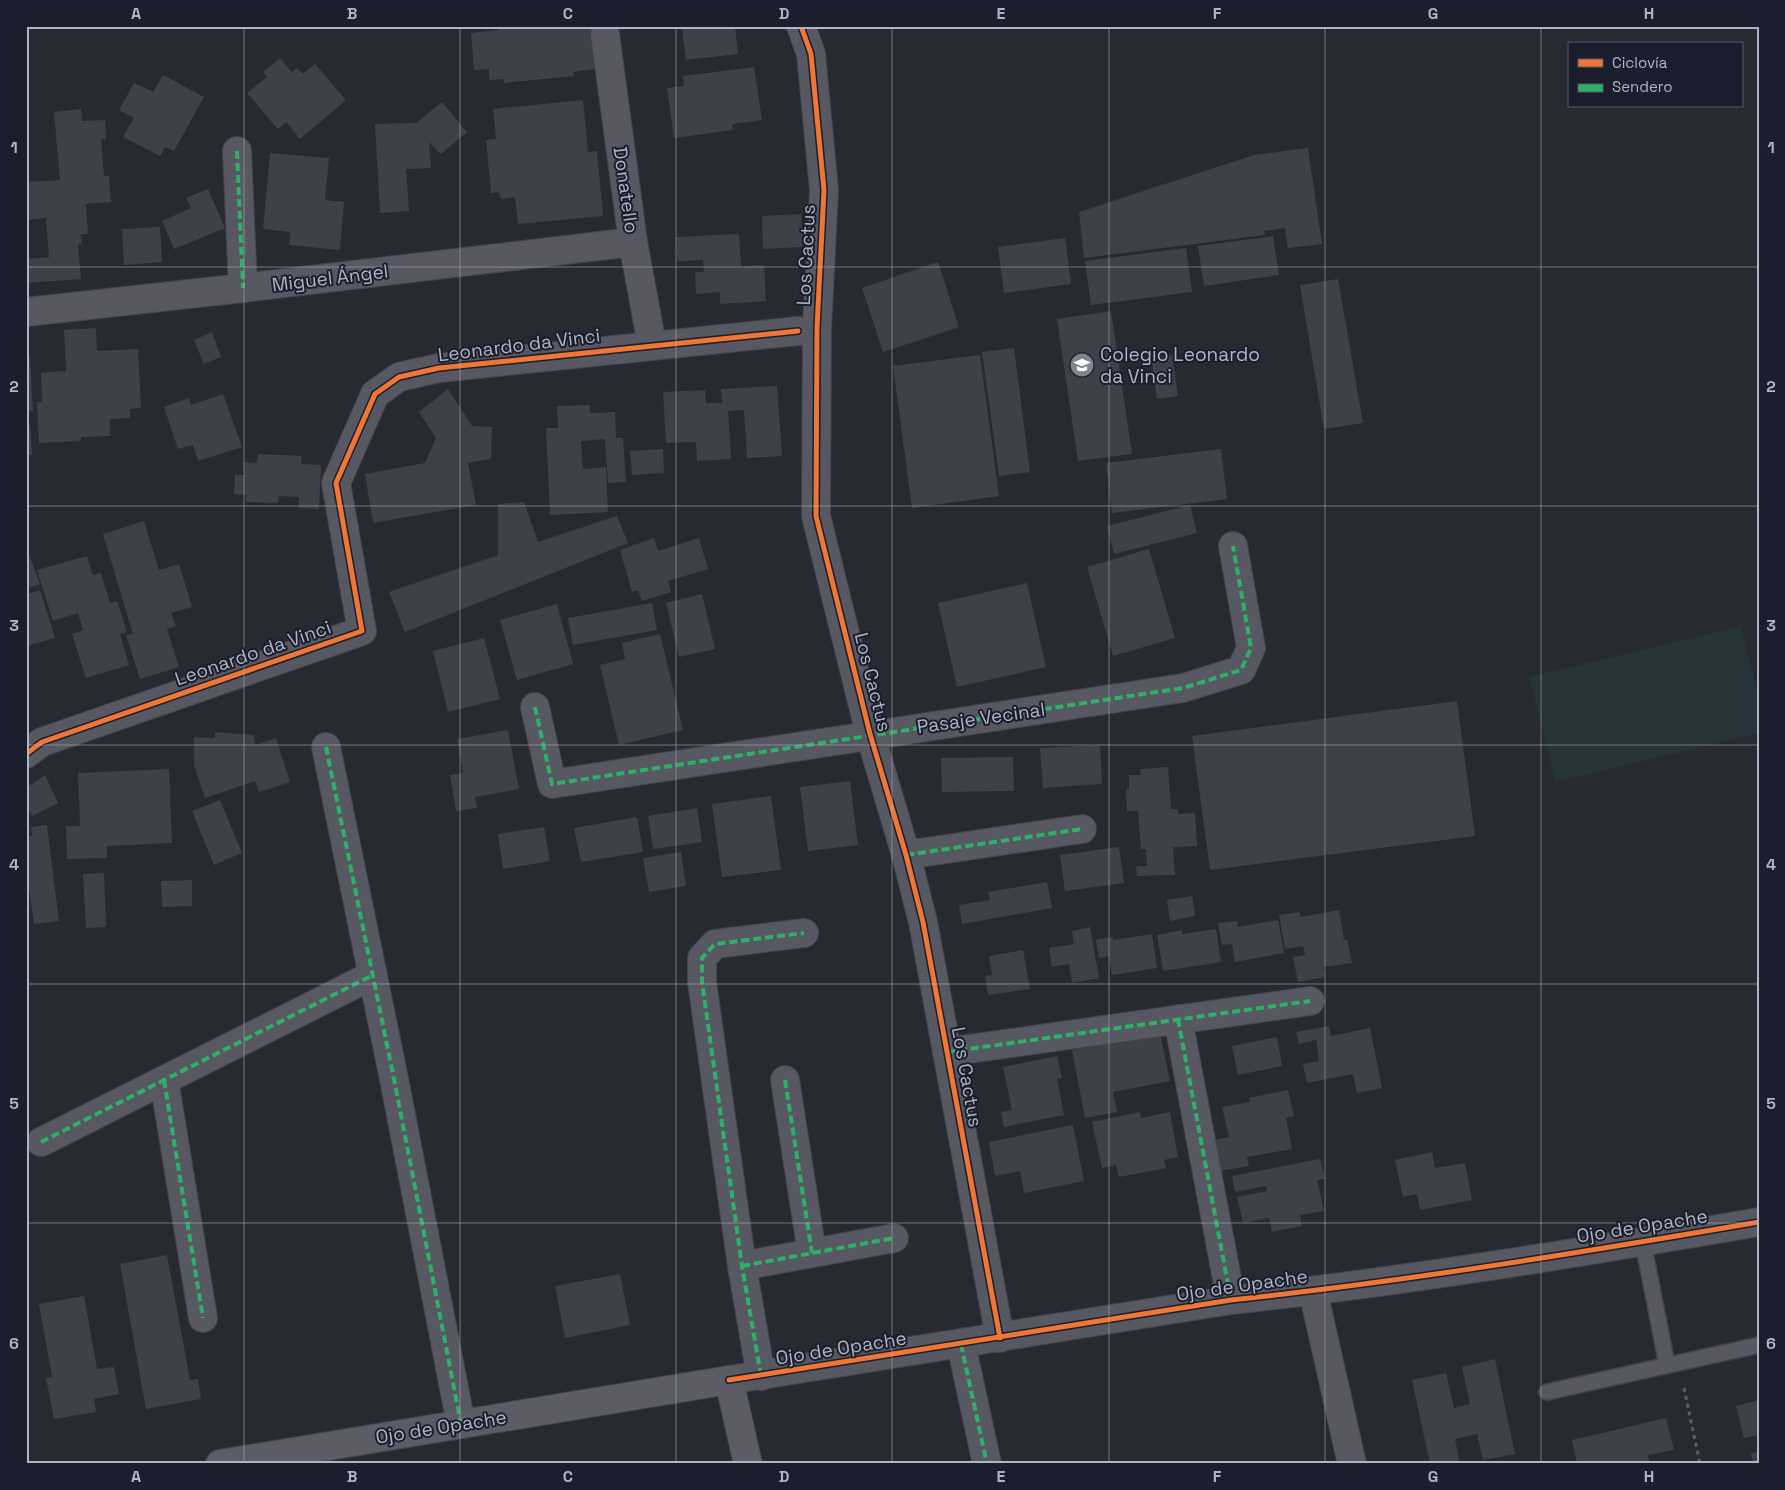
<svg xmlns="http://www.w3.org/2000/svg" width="1785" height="1490" font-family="'Space Grotesk',sans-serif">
  <rect width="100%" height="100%" fill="#282a32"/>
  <!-- green -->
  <polygon fill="#27343a" points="1741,626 1759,698 1759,733 1556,782 1529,677"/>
  <!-- building -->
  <g fill="#3f4148">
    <polygon points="499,26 568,26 568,28 591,26 595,69 573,72 574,76 504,83 504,79 489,80 489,69 474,70 471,33 499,30"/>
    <polygon points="735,26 738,54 686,60 682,27"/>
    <polygon points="280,58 292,72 297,68 303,74 315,64 346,100 300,139 286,122 278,129 247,93 267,77 263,72"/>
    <polygon points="754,67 762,120 732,124 733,130 674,138 667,88 684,86 683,76"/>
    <polygon points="163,75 204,97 174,151 165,147 160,156 123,137 134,118 119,110 134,83 153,92"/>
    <polygon points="583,100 588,152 597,151 603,216 518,224 515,197 501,199 499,192 491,193 486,140 496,139 493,109"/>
    <polygon points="442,102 467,132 441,154 429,142 431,168 406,169 409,211 380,213 375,124 416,123"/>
    <polygon points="81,109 82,121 105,120 106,139 101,139 104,176 109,176 111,202 86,204 88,234 81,234 82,244 78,245 81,279 26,283 26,259 49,257 46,218 26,220 26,182 60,180 54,112"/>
    <polygon points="1308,148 1322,244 1288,248 1285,228 1264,231 1265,235 1084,258 1079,212 1254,155"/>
    <polygon points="270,153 329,158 325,200 344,202 340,250 289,245 290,232 263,229"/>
    <polygon points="208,189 225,228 174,249 162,221 191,208 186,198"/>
    <polygon points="801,214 803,247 763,249 762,216"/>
    <polygon points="160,227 162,262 124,265 122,229"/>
    <polygon points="739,234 741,266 764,265 766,301 720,304 720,292 696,294 695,272 704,272 703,260 677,261 676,237"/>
    <polygon points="1273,236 1279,275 1204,286 1198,246"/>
    <polygon points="1065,238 1071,284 1004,293 998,247"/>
    <polygon points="1186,248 1192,292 1091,305 1085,261"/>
    <polygon points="938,262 959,327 883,352 862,288"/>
    <polygon points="1338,279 1363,423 1324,429 1300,285"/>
    <polygon points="1111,311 1132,454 1078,461 1057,319"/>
    <polygon points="96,328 97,351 138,349 141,408 130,409 130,418 110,419 110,436 81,437 81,441 39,443 37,402 42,402 41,373 66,371 64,330"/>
    <polygon points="212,332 221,357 204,364 194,340"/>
    <polygon points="1014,348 1030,472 999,476 982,352"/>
    <polygon points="980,355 999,496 912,508 893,366"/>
    <polygon points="1172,355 1178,396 1157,399 1151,357"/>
    <polygon points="26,358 30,358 33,411 26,411"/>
    <polygon points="777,386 782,456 747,458 744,410 728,411 731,459 697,461 696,442 666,443 663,392 705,390 706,403 722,403 721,389"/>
    <polygon points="448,389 472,426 492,427 491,459 468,463 476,505 373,523 365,474 425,463 436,438 419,412"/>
    <polygon points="223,394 242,447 198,461 193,445 178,449 164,407 189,398 191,405"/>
    <polygon points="590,405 590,413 615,412 616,438 623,438 626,482 608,483 605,439 581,441 583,469 606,467 608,512 550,515 546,428 558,428 557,406"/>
    <polygon points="26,425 30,425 32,455 26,455"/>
    <polygon points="663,449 664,473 632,475 630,451"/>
    <polygon points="1221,449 1227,499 1112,513 1106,463"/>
    <polygon points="258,454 302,456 301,464 321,465 319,509 298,508 299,497 279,496 278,503 246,502 246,495 234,494 235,475 244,475 244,462 257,463"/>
    <polygon points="524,502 538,542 617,516 628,543 405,632 389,592 498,555 498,504"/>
    <polygon points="1190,505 1197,533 1114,554 1107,526"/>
    <polygon points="144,521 159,570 179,564 192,607 171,613 176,626 167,629 179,667 140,679 126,635 133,634 103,534"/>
    <polygon points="654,538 658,551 699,538 708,569 668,581 671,592 642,601 638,590 632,592 620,550"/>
    <polygon points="26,547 40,584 26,589"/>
    <polygon points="1149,549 1175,638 1113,656 1087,567"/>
    <polygon points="87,556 93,575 101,573 110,603 117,601 127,632 120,634 129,665 86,678 72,634 83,630 78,613 53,621 37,570"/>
    <polygon points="1027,583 1046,667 957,687 938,603"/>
    <polygon points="40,590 55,638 26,646 26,595"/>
    <polygon points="702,594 715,649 679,657 666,603"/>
    <polygon points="652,603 657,630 573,645 568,618"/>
    <polygon points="557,604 573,664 517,680 500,620"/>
    <polygon points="660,634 683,730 619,745 600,665 625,659 622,643"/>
    <polygon points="484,638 500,699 448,712 433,651"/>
    <polygon points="1457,701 1475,836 1210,870 1192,736"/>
    <polygon points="508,730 519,789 475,797 477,808 456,811 450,775 463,773 457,739"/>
    <polygon points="215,732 254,735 255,745 276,738 290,782 259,792 255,781 205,798 194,765 194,737 215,738"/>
    <polygon points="1100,745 1102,784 1043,788 1040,748"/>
    <polygon points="1013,757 1014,791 942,792 941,758"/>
    <polygon points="1168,767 1171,809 1178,809 1178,814 1195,813 1197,846 1173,847 1175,875 1137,876 1136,866 1147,866 1146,849 1141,849 1138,811 1127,811 1126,789 1129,789 1129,775 1141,775 1140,769"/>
    <polygon points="169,769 172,843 107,846 107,858 67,859 66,826 80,826 78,773"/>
    <polygon points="45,775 58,803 32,816 26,803 26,788"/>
    <polygon points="850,781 858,845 808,851 800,787"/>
    <polygon points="771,796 781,870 722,877 712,804"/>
    <polygon points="220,800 242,853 214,865 192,811"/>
    <polygon points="697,808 702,842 653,849 648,816"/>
    <polygon points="637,817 643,852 581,862 574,828"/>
    <polygon points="47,825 59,921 34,924 28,881 26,881 26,837 32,836 31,827"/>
    <polygon points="544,827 550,861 503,869 498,834"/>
    <polygon points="1119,847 1124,883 1065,891 1060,855"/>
    <polygon points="681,852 686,886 649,892 643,858"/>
    <polygon points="104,873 106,927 86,928 83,874"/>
    <polygon points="192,880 192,906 162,907 161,881"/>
    <polygon points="1047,882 1052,908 962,924 959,905 990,900 988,892"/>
    <polygon points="1192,896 1195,916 1170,921 1167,900"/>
    <polygon points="1339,910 1344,940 1347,939 1352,963 1323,967 1325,977 1298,982 1293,957 1305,955 1303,946 1285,949 1279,915 1299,912 1301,917"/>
    <polygon points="1278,920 1284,953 1235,962 1232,944 1222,945 1218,923 1237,921 1238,927"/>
    <polygon points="1090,927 1099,978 1072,983 1069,964 1052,967 1049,948 1074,944 1072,931"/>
    <polygon points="1216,929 1221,962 1163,971 1157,935 1182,930 1182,934"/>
    <polygon points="1152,934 1157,968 1112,975 1109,956 1099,958 1096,940 1113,937 1113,940"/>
    <polygon points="1023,950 1030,989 988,995 985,976 992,975 989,956"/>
    <polygon points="1329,1026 1331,1036 1370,1028 1382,1088 1357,1093 1353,1074 1307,1083 1303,1064 1319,1061 1316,1040 1299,1044 1296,1032"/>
    <polygon points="1160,1033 1170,1081 1113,1092 1117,1112 1085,1118 1072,1050"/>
    <polygon points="1277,1037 1282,1066 1238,1075 1232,1046"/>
    <polygon points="1057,1056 1062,1078 1057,1079 1064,1115 1004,1127 1001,1112 1012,1110 1003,1067"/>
    <polygon points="1288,1090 1294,1116 1286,1118 1292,1149 1247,1157 1249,1166 1220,1171 1214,1140 1229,1137 1222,1107 1250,1102 1249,1098"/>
    <polygon points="1140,1112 1141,1118 1170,1112 1178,1157 1164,1160 1166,1168 1119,1177 1116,1165 1102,1168 1092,1122"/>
    <polygon points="1073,1125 1084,1181 1024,1193 1020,1171 995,1176 989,1142"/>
    <polygon points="1432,1152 1435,1168 1465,1163 1472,1200 1420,1210 1417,1194 1403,1197 1395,1160"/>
    <polygon points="1320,1159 1325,1179 1317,1180 1324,1211 1300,1215 1302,1226 1272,1232 1269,1218 1243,1223 1237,1197 1267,1191 1266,1186 1235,1192 1232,1176"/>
    <polygon points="167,1255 190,1380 198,1379 201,1399 146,1409 120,1264"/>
    <polygon points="620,1274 630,1325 565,1338 555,1286"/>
    <polygon points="84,1296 97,1369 114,1367 119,1394 94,1399 96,1412 54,1419 46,1378 52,1377 39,1304"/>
    <polygon points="1495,1359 1515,1454 1483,1460 1477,1434 1455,1439 1460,1464 1430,1464 1412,1380 1446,1373 1454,1408 1470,1404 1462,1367"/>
    <polygon points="1759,1400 1759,1435 1744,1438 1736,1406"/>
    <polygon points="1666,1418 1674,1450 1648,1455 1650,1464 1577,1464 1572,1440"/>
    <polygon points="1759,1452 1759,1464 1753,1464 1751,1453"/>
  </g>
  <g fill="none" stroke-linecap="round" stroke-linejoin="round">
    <defs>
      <g id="service">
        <polyline points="1643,1242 1667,1365"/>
        <polyline points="1547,1392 1759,1345"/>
      </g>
      <g id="minor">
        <polyline points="801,26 811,54 824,190 817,328 816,516 870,734 906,855 923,922 1000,1338"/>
        <polyline points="605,34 633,242 652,345"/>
        <polyline points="237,151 243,288"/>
        <polyline points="26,312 243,288 633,242"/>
        <polyline points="535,707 552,784 1183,688 1241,670 1251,648 1233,546"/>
        <polyline points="326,747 394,1079 461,1424"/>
        <polyline points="26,754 42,742 362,631 336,483 375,394 399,377 439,368 798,331"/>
        <polyline points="906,855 1082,829"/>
        <polyline points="1178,1019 1231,1300"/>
        <polyline points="947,1052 1310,1001"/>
        <polyline points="164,1080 203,1318"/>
        <polyline points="785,1080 812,1253"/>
        <polyline points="41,1142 373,975"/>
        <polyline points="742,1266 894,1238"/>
        <polyline points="1313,1291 1352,1464"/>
        <polyline points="961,1344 987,1464"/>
        <polyline points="761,1376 742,1266 702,982 702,958 715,944 804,933"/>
        <path d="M 729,1380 L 1231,1300 C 1408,1281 1584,1252 1759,1222"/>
      </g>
      <polyline id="secondary" points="220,1464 729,1380 748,1464"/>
    </defs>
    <!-- service casing -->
    <use href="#service" stroke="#44454c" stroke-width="18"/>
    <!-- minor casing -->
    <use href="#minor" stroke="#44454c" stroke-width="30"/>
    <!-- secondary casing -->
    <use href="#secondary" stroke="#44454c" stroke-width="30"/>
    <!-- path -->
    <polyline stroke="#5b5d65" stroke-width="3" stroke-dasharray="4 4" stroke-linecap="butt" points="1684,1388 1700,1464"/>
    <!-- service -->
    <use href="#service" stroke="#575861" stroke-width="15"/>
    <!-- minor -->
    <use href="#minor" stroke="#575861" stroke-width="28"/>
    <!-- secondary -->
    <use href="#secondary" stroke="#5b5c66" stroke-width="28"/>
    <!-- quiet -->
    <g stroke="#2db169" stroke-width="4" stroke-dasharray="8 4" stroke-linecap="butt">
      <polyline points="237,151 243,288"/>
      <polyline points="535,707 552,784 1183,688 1241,670 1251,648 1233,546"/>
      <polyline points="326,747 394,1079 461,1424"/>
      <polyline points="906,855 1082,829"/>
      <polyline points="1178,1019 1231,1300"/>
      <polyline points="947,1052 1310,1001"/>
      <polyline points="164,1080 203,1318"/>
      <polyline points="785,1080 812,1253"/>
      <polyline points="41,1142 373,975"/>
      <polyline points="742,1266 894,1238"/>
      <polyline points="961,1344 987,1464"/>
      <polyline points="761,1376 742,1266 702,982 702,958 715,944 804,933"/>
    </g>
    <defs>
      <g id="cycleway">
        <polyline points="801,26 811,54 824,190 817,328 816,516 870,734 906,855 923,922 1000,1338"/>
        <polyline points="26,754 42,742 362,631 336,483 375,394 399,377 439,368 798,331"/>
        <path d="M 729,1380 L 1231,1300 C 1408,1281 1584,1252 1759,1222"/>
      </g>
    </defs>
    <!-- cycleway casing -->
    <use href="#cycleway" stroke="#1b1e2c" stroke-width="8"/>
    <!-- cycleway -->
    <use href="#cycleway" stroke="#f07635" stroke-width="5"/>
  </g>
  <!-- grid -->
  <path fill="none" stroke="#b1b4c4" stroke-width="1" stroke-opacity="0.55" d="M 244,26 L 244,1464M 460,26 L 460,1464M 676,26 L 676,1464M 892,26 L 892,1464M 1109,26 L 1109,1464M 1325,26 L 1325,1464M 1541,26 L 1541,1464M 26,267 L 1759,267M 26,506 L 1759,506M 26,745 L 1759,745M 26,984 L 1759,984M 26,1223 L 1759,1223"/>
  <!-- icons -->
  <defs>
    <symbol id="school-disc" viewBox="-11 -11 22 22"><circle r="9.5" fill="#818491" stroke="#1b1e2c"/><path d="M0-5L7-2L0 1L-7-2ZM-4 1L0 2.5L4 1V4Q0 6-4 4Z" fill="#fff"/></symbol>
  </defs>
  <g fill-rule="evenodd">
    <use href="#school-disc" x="1068" y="351" width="28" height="28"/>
  </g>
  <g text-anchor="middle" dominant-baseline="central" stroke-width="4" stroke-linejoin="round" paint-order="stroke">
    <!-- street labels -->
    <g font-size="19" fill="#b1b4c4" stroke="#1b1e2c">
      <text transform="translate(626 190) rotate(82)">Donatello</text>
      <text transform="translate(806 255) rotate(-87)">Los Cactus</text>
      <text transform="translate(330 278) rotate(-7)">Miguel Ángel</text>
      <text transform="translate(519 345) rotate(-7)">Leonardo da Vinci</text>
      <text transform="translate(253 653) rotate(-19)">Leonardo da Vinci</text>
      <text transform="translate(873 682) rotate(76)">Los Cactus</text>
      <text transform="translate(981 718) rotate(-8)">Pasaje Vecinal</text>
      <text transform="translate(967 1077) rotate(80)">Los Cactus</text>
      <text transform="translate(1642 1226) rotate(-9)">Ojo de Opache</text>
      <text transform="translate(1242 1285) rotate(-8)">Ojo de Opache</text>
      <text transform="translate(841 1348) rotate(-9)">Ojo de Opache</text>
      <text transform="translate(441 1427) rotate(-9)">Ojo de Opache</text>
    </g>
    <!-- poi labels -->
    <g font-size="19" fill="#b1b4c4" stroke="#1b1e2c" text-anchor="start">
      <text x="1100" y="354">Colegio Leonardo<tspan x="1100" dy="22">da Vinci</tspan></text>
    </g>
  </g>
  <!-- border -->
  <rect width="1785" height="1490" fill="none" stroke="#1b1e2c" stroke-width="55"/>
  <!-- legend -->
  <rect x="1568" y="42" width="175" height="65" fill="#1b1e2c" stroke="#575a69"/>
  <rect x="1578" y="59" width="25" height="8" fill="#f07635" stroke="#575a69"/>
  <text x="1612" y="68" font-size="15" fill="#b1b4c4">Ciclovía</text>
  <rect x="1578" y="84" width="25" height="8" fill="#2db169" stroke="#575a69"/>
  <text x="1612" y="92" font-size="15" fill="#b1b4c4">Sendero</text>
  <rect x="28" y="28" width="1730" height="1434" fill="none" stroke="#b1b4c4" stroke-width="2"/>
  <g font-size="16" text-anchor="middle" font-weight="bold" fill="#b1b4c4">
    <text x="136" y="19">A</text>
    <text x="352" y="19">B</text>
    <text x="568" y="19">C</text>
    <text x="784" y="19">D</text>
    <text x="1001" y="19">E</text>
    <text x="1217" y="19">F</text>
    <text x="1433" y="19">G</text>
    <text x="1649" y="19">H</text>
    <text x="14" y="153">1</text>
    <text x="1771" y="153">1</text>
    <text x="14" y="392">2</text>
    <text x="1771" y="392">2</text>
    <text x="14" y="631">3</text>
    <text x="1771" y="631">3</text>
    <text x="14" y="870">4</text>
    <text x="1771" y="870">4</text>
    <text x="14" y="1109">5</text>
    <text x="1771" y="1109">5</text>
    <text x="14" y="1349">6</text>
    <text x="1771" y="1349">6</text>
    <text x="136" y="1482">A</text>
    <text x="352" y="1482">B</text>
    <text x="568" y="1482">C</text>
    <text x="784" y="1482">D</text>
    <text x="1001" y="1482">E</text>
    <text x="1217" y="1482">F</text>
    <text x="1433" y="1482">G</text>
    <text x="1649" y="1482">H</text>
  </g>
</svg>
